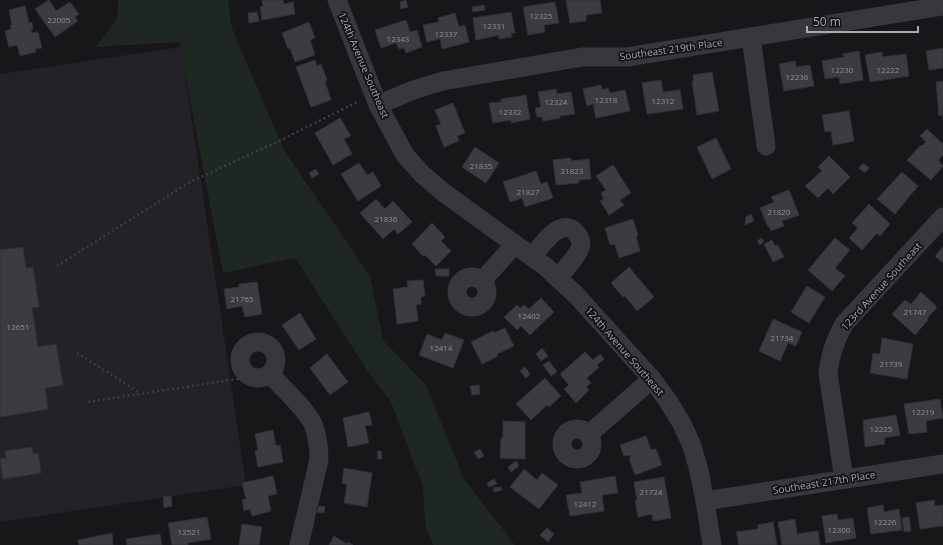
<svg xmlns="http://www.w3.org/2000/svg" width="943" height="545" font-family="'Open Sans',sans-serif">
  <rect width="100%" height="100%" fill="#171619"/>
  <!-- built -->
  <polygon fill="#232226" points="181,47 246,485 0,522 0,74"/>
  <!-- green -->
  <polygon fill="#1e2721" points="118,0 228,0 232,28 284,150 370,276 383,340 426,385 464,479 515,545 433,545 425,525 423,487 391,402 367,370 295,258 223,273 179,42 96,47 117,19"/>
  <!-- building -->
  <g fill="#3c3b40" stroke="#313035">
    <polygon points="49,0 56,11 70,2 79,14 75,17 78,21 55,37 35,9"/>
    <polygon points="262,0 283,0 284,4 293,2 295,14 262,20 260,7 263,6"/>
    <polygon points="406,0 408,7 401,9 400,2"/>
    <polygon points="566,0 600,0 602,13 586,15 586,21 570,23"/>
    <polygon points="555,2 559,23 544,25 545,32 528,35 523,7"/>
    <polygon points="484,5 485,10 473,12 472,7"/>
    <polygon points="25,6 29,23 32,22 33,29 31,29 32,33 38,32 42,48 35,49 36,52 20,56 17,45 9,47 5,31 11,29 10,25 12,25 9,10"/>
    <polygon points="257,12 259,21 249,23 248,13"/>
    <polygon points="511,12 515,33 511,33 512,37 499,39 499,35 476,40 473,18"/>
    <polygon points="455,13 459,27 465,25 469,42 442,49 440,39 427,42 423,25 439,22 438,18"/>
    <polygon points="406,20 410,32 417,30 422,47 406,53 404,48 399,49 396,43 381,48 375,30"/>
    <polygon points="309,22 315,38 310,40 315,55 295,62 290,48 288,49 282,33"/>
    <polygon points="943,48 943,68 929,70 926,51"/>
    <polygon points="859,51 863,80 840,84 839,77 825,79 822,61 844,57 843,54"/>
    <polygon points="882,52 883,57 906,54 909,76 870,82 865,55"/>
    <polygon points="315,60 317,66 321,64 327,80 325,81 331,100 311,107 296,67"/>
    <polygon points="795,61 796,67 810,65 814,86 784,91 779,64"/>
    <polygon points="712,72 719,111 697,115 692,81 694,81 693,75"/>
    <polygon points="661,80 663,92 680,90 683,109 647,114 642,83"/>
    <polygon points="943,81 943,120 943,115 939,116 936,82"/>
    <polygon points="601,85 602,90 608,88 610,93 625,90 630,111 596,118 593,104 587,106 583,89"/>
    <polygon points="556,89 557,94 571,92 575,114 560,116 560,118 543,121 542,117 537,117 535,108 541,107 538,92"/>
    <polygon points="526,95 530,119 511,123 511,120 493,123 489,103 501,102 501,99"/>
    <polygon points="453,103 465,133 457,136 459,141 444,147 436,126 441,124 435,110"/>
    <polygon points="849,111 854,141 833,145 831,131 825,132 822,115"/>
    <polygon points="340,118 351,136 344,139 352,154 333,165 315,133"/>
    <polygon points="927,129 943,144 943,155 938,160 943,166 931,180 907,160 921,145 922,146 926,142 920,136"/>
    <polygon points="716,138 731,169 712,179 697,147"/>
    <polygon points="475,147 499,163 486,183 462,167"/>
    <polygon points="829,156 850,177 833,194 828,188 818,198 805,186 822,171 818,167"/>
    <polygon points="571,158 571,161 589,159 591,179 579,180 579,183 556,185 553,160"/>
    <polygon points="359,163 367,175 373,172 381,186 358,201 341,174"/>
    <polygon points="863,163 869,168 865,173 859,168"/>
    <polygon points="613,165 631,193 620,200 624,205 609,215 600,201 604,199 601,193 606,190 596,176"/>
    <polygon points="316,169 319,174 312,178 309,173"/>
    <polygon points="536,171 541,184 547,182 553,198 525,207 522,198 510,202 503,182"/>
    <polygon points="902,172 918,186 895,214 877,199"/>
    <polygon points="789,190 799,215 782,221 784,226 771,231 769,227 768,227 760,208 774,202 771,197"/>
    <polygon points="376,199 385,209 393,201 412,222 398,234 394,229 383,239 360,213"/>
    <polygon points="869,204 890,224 880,236 877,233 862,250 849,238 858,228 852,223"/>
    <polygon points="751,214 754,221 745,225 746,217"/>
    <polygon points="633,219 638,235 636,236 640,251 619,258 615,244 610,245 605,228"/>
    <polygon points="432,223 445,237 441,241 451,251 436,266 425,255 423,256 412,244"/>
    <polygon points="762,238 764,242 760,245 757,241"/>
    <polygon points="835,238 850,250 835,268 845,276 832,291 808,270"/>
    <polygon points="772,240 775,246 778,245 784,257 773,262 764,244"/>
    <polygon points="23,247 26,268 33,267 39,307 32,308 38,347 56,344 63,385 45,388 48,409 0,417 0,250"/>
    <polygon points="943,247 943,263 935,256"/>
    <polygon points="629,267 654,297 637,311 625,296 623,297 611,283"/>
    <polygon points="435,269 449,269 449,276 436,276"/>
    <polygon points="423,280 425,296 421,297 421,304 416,305 418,321 397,324 393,289 408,287 407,281"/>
    <polygon points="257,282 262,314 245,317 242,306 227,309 224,289 239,287 239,284"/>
    <polygon points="807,286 825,297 809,323 791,312"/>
    <polygon points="921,292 937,307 927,319 928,320 915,335 892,314 905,300 911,304"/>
    <polygon points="541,298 554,312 530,335 521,326 517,330 504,317 517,305 520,308 524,305 529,309"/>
    <polygon points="300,313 316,339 299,350 282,325"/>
    <polygon points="773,319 802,332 796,346 788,343 780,361 759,351"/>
    <polygon points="505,328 514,346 497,354 498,356 482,364 471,342 493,331 494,333"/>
    <polygon points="445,333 464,340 453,368 419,355 427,334 442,340"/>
    <polygon points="882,338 913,344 907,379 870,373 873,353 880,354"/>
    <polygon points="542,348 548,356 541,361 536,354"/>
    <polygon points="585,352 593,360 600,354 604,359 597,365 599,367 587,378 591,383 586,387 589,390 576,403 564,389 569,385 560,374"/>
    <polygon points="327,354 348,382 330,395 310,368"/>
    <polygon points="549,361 557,372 551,376 543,365"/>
    <polygon points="525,367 530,374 526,378 520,371"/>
    <polygon points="545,378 561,396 549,407 547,405 531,420 516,404"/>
    <polygon points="479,385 480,394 472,395 470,386"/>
    <polygon points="940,399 943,418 926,421 927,432 909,434 904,404"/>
    <polygon points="369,412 372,425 365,426 369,443 348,447 343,418"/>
    <polygon points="896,415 900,435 884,438 885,444 865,447 863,420"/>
    <polygon points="503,421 525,422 525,459 500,458 501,438 503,438"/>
    <polygon points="273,430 276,446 280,445 283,462 258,467 255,451 258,450 255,434"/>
    <polygon points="646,436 651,450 656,449 662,465 635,475 629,458 631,458 630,455 624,456 620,445"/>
    <polygon points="32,447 33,454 38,453 41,473 3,479 0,459 6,458 5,451"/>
    <polygon points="480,449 484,456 478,459 474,452"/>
    <polygon points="377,451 381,451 382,459 378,459"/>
    <polygon points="516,461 519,466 511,472 508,467"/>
    <polygon points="344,468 372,473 367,507 344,503 347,484 342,483"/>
    <polygon points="524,469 537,480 542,473 558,485 539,509 510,487"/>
    <polygon points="273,476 277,494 268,496 271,511 252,516 250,509 244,511 242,500 246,499 242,483"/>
    <polygon points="615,476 618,493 602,495 604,511 570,516 566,495 582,493 580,482"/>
    <polygon points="664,477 671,518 653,521 652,514 638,517 635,501 637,500 634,482"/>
    <polygon points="494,479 497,484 489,487 487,483"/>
    <polygon points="501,487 502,490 494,492 493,488"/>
    <polygon points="171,496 172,506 164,508 163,497"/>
    <polygon points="934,500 935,506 943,505 943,526 920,529 916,503"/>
    <polygon points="883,505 884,512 899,509 902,530 871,534 867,508"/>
    <polygon points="319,506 325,507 324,513 317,512"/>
    <polygon points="837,514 838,520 853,518 856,538 826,543 822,516"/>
    <polygon points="207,517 211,539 188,543 188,545 172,545 168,523"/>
    <polygon points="909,517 911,531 904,532 902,518"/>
    <polygon points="795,519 797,534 818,531 820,545 782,545 778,522"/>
    <polygon points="773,522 777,545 739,545 736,532 758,529 758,525"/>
    <polygon points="242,524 262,527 259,545 239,545"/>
    <polygon points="547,528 554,534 548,542 540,535"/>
    <polygon points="112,533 113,545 79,545 78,540"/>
    <polygon points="160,534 162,545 127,545 126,539"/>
    <polygon points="334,536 347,544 348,542 353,545 329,545"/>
  </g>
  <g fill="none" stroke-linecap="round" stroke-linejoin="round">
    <!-- path -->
    <g stroke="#3d3e45" stroke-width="2.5" stroke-dasharray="2 3" stroke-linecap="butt">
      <polyline points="57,266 190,182 277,142 359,101"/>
      <polyline points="77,353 140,393"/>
      <polyline points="88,402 250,377"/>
    </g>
    <!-- minor -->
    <g stroke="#38373e" stroke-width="19">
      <polyline points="337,0 378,105 405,155 422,174 443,192 546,267 576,295 652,379 668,401 682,424 692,446 699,471 705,501 712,545"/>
      <polyline points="751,37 766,146"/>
      <polyline points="378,105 413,90 443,81 582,57 627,57 943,6"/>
      <path d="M 532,257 C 541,246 562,214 577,234 C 580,238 582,243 580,248 C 577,257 564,270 558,278"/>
      <circle cx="472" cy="292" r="15"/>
      <polyline points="483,280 515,244"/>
      <circle cx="258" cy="360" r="18"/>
      <path d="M 270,374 C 281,386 306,409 313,424 C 318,436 319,447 319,460 L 299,545"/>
      <circle cx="577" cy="444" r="15"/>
      <polyline points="588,435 652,379"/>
      <path d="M 844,479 L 828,373 C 830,354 835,340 844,324 L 943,217"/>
      <polyline points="705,501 943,464"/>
    </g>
  </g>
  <g text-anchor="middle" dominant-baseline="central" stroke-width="3.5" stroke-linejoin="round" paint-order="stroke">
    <!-- number labels -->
    <g font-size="8" fill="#8e8e9a">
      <text x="541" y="15">12325</text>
      <text x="59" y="19">22005</text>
      <text x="494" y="25">12331</text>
      <text x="446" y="33">12337</text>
      <text x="398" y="38">12343</text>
      <text x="842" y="69">12230</text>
      <text x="888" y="69">12222</text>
      <text x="797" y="76">12236</text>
      <text x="606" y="99">12318</text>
      <text x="663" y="100">12312</text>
      <text x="556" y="101">12324</text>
      <text x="510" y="111">12332</text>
      <text x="481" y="165">21835</text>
      <text x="572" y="170">21823</text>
      <text x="528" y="191">21827</text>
      <text x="779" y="211">21820</text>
      <text x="386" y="218">21836</text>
      <text x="242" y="298">21765</text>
      <text x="915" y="311">21747</text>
      <text x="529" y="315">12402</text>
      <text x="18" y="326">12651</text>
      <text x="782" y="337">21734</text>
      <text x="441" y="347">12414</text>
      <text x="891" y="363">21739</text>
      <text x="923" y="411">12219</text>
      <text x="881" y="428">12225</text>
      <text x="651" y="491">21724</text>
      <text x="585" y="503">12412</text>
      <text x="885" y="521">12226</text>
      <text x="839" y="529">12300</text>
      <text x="189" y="531">12521</text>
    </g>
    <!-- street labels -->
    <g font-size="10" fill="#a9aab8" stroke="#121114">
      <text transform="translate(671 49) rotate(-8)">Southeast 219th Place</text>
      <text transform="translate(364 65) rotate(67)">124th Avenue Southeast</text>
      <text transform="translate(881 286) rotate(-48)">123rd Avenue Southeast</text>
      <text transform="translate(625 351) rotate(49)">124th Avenue Southeast</text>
      <text transform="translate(824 482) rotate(-9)">Southeast 217th Place</text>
    </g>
  </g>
  <!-- scale -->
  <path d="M807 26v6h111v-6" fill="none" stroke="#a9aab8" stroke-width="2"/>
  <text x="813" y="26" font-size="12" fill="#a9aab8" stroke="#121114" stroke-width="3" paint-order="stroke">50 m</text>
</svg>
